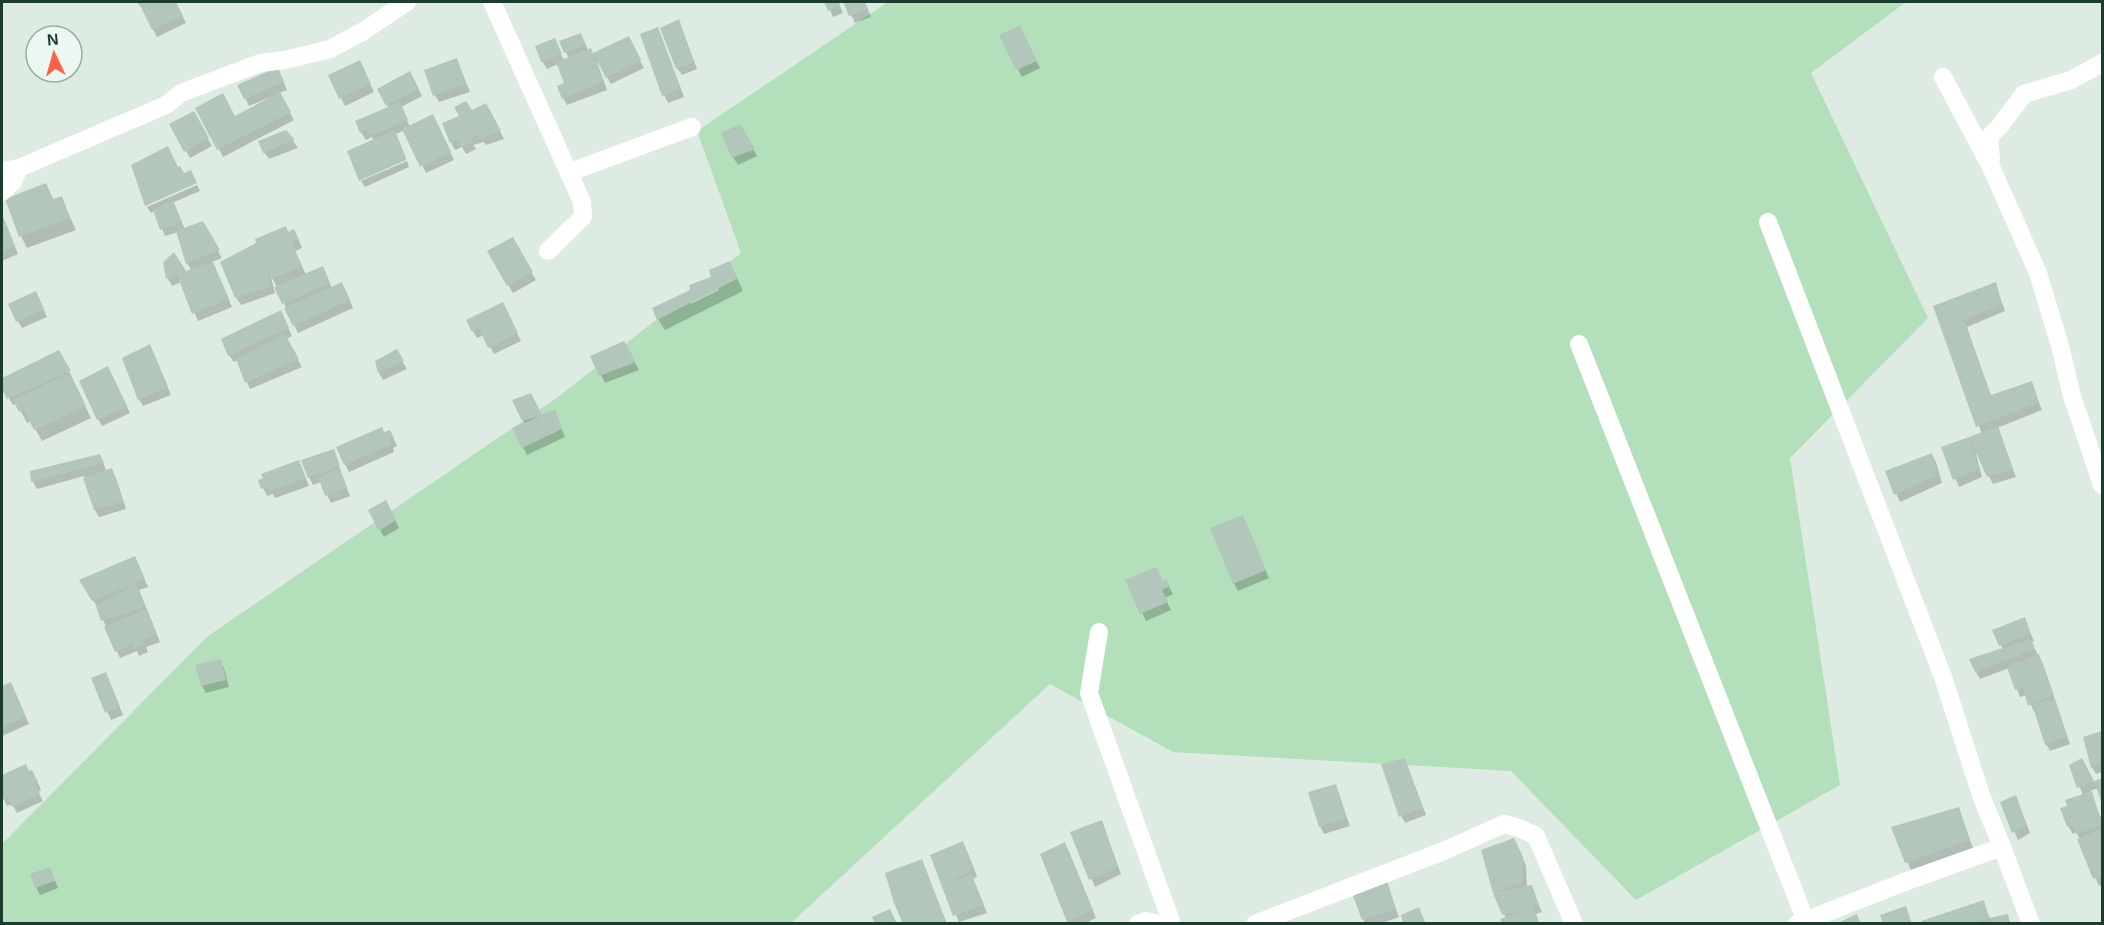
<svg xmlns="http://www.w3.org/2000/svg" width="2104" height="925" font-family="Helvetica,sans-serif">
  <rect width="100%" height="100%" fill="#ddebe3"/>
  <!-- green -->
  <polygon fill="#b3dfba" points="888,2 1906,2 1811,73 1928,318 1790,458 1840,785 1636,900 1511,771 1173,752 1050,684 791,923 2,924 2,844 208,636 558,397 741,253 697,131"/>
  <!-- shadow -->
  <g fill="#0003" fill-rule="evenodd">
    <polygon points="137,2 175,2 186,23 157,37 142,7 141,7"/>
    <polygon points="826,2 838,2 843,13 833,17"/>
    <polygon points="845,2 865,2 871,17 855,23"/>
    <polygon points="658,29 684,97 668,103 664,95"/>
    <polygon points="682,29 697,69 682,75 677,68"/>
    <polygon points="1023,35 1040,68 1022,77 1001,36"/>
    <polygon points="628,38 644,68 611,84 598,62 597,62 607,90 567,105 563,98 566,84 558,64 547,69 542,61 555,40 564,61 569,59 566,52 585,42 588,51 593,55"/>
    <polygon points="457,60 470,92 439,102 435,95"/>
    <polygon points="363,69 374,92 345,106 330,76"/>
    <polygon points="410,73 422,96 401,107 410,127 437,123 454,160 426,173 405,130 396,134 406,158 360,179 374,141 372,137 366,140 361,132 389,109 379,89"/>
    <polygon points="281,76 287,90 279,93 294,120 223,157 197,108 235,118 269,100 268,98 249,106 245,98"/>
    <polygon points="471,112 490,112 504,139 486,145 484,142 473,145 476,149 466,154 462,147 455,150 451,142"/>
    <polygon points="193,113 212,146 190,158 171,125"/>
    <polygon points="740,126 757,156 738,165 733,157"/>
    <polygon points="286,131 298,148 269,159 264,152"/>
    <polygon points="407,161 409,167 365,187 361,181"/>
    <polygon points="46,185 54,201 61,198 76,230 27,248 21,236"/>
    <polygon points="197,185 200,191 172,203 185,229 206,230 222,258 212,262 232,307 198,321 182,282 172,286 168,279 165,263 186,273 192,271 187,263 178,232 165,236 155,211 151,213 147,207"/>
    <polygon points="2,215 18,254 2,261"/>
    <polygon points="288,233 298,238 302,248 295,251 306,275 326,275 332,288 346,291 353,308 298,333 270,273 275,293 241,305 236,297"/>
    <polygon points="512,239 536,280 513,293 489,252"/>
    <path d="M 730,263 L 743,291 L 665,330 L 658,319 ZM 718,288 L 719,290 L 691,304 L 690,301 Z"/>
    <polygon points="1995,284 2005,311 1967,327 1991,397 2031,383 2042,410 1997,428 2016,477 1993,484 1975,450 1982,477 1959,487 1942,448 1982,434 1935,307"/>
    <polygon points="39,300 47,317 22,328 18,321"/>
    <polygon points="506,312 521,341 494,354 484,335 477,338 473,331"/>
    <polygon points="284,319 292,336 286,339 302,367 250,389 238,360 234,362 229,355"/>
    <polygon points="624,342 639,370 605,383 592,357"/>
    <polygon points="150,346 171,395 143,406 139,399"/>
    <polygon points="396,351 407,369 383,380 379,373 377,362"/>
    <polygon points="58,352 73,379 72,379 91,418 42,441 31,421 27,423 17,404 13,405 2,386 2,380"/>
    <polygon points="111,375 130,413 102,426 98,419"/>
    <polygon points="514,401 542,417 554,411 565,437 527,455 523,447 525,424"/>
    <polygon points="390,431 397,446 393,448 394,452 349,472 345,464"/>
    <polygon points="333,450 350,496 331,503 321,482 313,485 309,477"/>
    <polygon points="1932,455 1936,462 1942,483 1900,502 1887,472"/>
    <polygon points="100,456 107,472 112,470 116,478 126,509 99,517 95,510 84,476 37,489 33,482 32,472"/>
    <polygon points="302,469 309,486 275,498 273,494 267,496 263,488"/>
    <polygon points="390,509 399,528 384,537 370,511"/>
    <polygon points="1246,524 1269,578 1238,591 1234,583"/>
    <polygon points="138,565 148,587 139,590 160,642 146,647 148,652 139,656 137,651 120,658 98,608 81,581"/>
    <polygon points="1127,581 1166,581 1173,594 1165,598 1171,610 1146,621"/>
    <polygon points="2024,619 2034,641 2031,642 2043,664 2070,744 2050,751 2046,744 2036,711 2034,712 2027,695 2020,697 2009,668 1980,679 1976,672 2003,650 2001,645"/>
    <polygon points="220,661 224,668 229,687 206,693 202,686"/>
    <polygon points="106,674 123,715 111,720 93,679"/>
    <polygon points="11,684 29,724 2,736 2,688"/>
    <polygon points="2102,732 2102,772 2096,774 2092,767 2085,738"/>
    <polygon points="2081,760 2093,782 2102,780 2102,800 2098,788 2090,791 2102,821 2102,885 2099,886 2080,839 2076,832 2073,834 2068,826 2069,807 2083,795 2071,766"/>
    <polygon points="25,766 36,779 41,790 38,792 43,801 17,813 12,804 7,806 2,795 3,785 2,777"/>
    <polygon points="1408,768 1426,815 1405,823 1401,816"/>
    <polygon points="1335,786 1350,826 1324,834 1320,826"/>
    <polygon points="2016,797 2030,833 2018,840 2002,803"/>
    <polygon points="1958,809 1973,848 1911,870 1893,828"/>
    <polygon points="1102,822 1121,874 1095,887 1072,833"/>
    <polygon points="963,843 977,876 973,879 987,913 959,922 932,856"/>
    <polygon points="1518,847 1526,866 1527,888 1531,887 1542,912 1536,914 1539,924 1503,924 1506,918 1494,892"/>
    <polygon points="1068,851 1096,918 1084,924 1070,924 1068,921"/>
    <polygon points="925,868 947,924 904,924"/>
    <polygon points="50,869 58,888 40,895 36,887"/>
    <polygon points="1386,883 1399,917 1379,924 1365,924 1354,894"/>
    <polygon points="1983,902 1990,919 2007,915 2011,924 1924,924"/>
  </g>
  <!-- building -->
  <g fill="#b2c6bc">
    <polygon points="142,2 176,2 183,16 152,30 139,3"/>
    <polygon points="824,2 839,2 840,5 828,11"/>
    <polygon points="843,2 865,2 868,9 849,16"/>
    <polygon points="679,19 694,62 676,69 660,28"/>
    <polygon points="1020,25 1037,61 1016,70 999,35"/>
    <polygon points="658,27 681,89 662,96 640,34"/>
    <polygon points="581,33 586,45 564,53 559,41"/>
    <polygon points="629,36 641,60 606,78 593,53"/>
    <polygon points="555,38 562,54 541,62 535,46"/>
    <polygon points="591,48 604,82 562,99 557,86 564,83 556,62"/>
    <polygon points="457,58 466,84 433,96 424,70"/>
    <polygon points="360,60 371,84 339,99 328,75"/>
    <polygon points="278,67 284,82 244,99 237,85"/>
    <polygon points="410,71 419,89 386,106 377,89"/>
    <polygon points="280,92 291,112 217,150 195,108 223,93 235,116"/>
    <polygon points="466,101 472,110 486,103 501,131 480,139 479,135 471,137 473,142 461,147 457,140 450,143 442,123 459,116 454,107"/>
    <polygon points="400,102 408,120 369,136 367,130 360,133 355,121"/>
    <polygon points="194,111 209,138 184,152 169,124"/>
    <polygon points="433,114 451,152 420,167 402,129"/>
    <polygon points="740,124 755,149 732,158 721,133"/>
    <polygon points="286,130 295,140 263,153 258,141"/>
    <polygon points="395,130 406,160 359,181 347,151"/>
    <polygon points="168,146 178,167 180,166 184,173 191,170 197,183 145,206 131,165"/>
    <polygon points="46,183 53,199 62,196 70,218 19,237 5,199"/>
    <polygon points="173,200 182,222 160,230 153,210"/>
    <polygon points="2,214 15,246 2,252"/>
    <polygon points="203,221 220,250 186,264 176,231"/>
    <polygon points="286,226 288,232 294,229 299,240 292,243 302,266 272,279 265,265 272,286 235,298 220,262 256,243 255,239"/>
    <polygon points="513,237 533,272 507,286 487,251"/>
    <polygon points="174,252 186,271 213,262 229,299 192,314 177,275 166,279 163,262"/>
    <polygon points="730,261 737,279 657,320 652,308 690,290 689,285 711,277 709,270"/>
    <polygon points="323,266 330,283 282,304 274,287"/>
    <polygon points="342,282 350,300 293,326 284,308"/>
    <polygon points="1996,282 2002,304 1964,320 1991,395 2032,381 2039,402 1976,427 1933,306"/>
    <polygon points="36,291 44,309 16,322 8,304"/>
    <polygon points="503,302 518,333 488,348 479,328 472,332 466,320"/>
    <polygon points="281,310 289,328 228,356 221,339"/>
    <polygon points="285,334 299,359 245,383 236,359"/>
    <polygon points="624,341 636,362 599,376 590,356"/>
    <polygon points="150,344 168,387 138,400 122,358"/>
    <polygon points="397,349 404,361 378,373 375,361"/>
    <polygon points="59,350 71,371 7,399 2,389 2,378"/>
    <polygon points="108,366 127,406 97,420 79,381"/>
    <polygon points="70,373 86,406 34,430 24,410 19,412 13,400"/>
    <polygon points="531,393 542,415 555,409 562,429 522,448 512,428 540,416 522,421 512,400"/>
    <polygon points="1998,426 2013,469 1987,477 1969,437 1979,469 1953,480 1941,447 1969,437"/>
    <polygon points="382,427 384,432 390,430 394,438 390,440 391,445 344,465 336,447"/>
    <polygon points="334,449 340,466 308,478 301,460"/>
    <polygon points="1932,453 1938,475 1894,495 1885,471"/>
    <polygon points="100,454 104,463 31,482 30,471"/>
    <polygon points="299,460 306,478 270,491 268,487 261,489 258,480 263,478 261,474"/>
    <polygon points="112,468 123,501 94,510 83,478"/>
    <polygon points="340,469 347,488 325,496 318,477"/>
    <polygon points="386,500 396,520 379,531 368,510"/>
    <polygon points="1243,515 1266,570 1233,584 1210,528"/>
    <polygon points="135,556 145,579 136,583 144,607 101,621 96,606 136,583 92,601 79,580"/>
    <polygon points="1156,567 1163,581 1166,579 1170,586 1162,590 1168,602 1140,614 1125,580"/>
    <polygon points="147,609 157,634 143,640 145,644 134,649 132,644 115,652 104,627"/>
    <polygon points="2025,617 2031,634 1999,646 1992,630"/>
    <polygon points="2031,639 2035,649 1975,672 1969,659"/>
    <polygon points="2039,654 2054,695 2032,704 2055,699 2067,736 2045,745 2032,704 2028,706 2023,688 2015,690 2007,667"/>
    <polygon points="221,659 226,680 201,686 195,665"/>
    <polygon points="106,672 120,707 105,713 91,678"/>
    <polygon points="11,682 26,717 2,727 2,686"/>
    <polygon points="2102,731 2102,763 2091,768 2083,737"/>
    <polygon points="1405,758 1423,808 1399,817 1381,764"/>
    <polygon points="2082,758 2094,781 2077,788 2069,765"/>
    <polygon points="26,764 29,771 32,770 38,782 35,784 40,794 12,807 7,797 2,800 2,775"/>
    <polygon points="2102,778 2102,804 2094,781"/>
    <polygon points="1336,784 1347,818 1319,827 1308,792"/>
    <polygon points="2092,791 2102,825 2076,834 2072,825 2067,827 2060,808 2067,806 2065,800"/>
    <polygon points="2016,795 2027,826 2012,833 2000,802"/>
    <polygon points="1959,807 1970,840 1905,863 1891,827"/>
    <polygon points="1102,820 1118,867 1089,880 1070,832"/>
    <polygon points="2102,829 2102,876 2093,879 2077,839"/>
    <polygon points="1514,838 1523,857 1523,882 1493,893 1481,850"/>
    <polygon points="963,841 974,868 944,887 971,873 984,905 953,916 930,855"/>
    <polygon points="1065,842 1093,910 1067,922 1040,854"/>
    <polygon points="922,859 945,920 939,924 903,924 894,903 885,873"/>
    <polygon points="50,867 55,881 35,888 30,874"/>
    <polygon points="1387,881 1396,909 1362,920 1352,893"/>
    <polygon points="1532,885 1539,905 1533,907 1538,924 1502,924 1500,919 1530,908 1502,915 1493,893"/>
    <polygon points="1984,900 1989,918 1973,924 1922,924 1921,921"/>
    <polygon points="1906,906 1912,924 1883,924 1880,915"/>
    <polygon points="1419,907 1425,922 1403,924 1401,915"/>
    <polygon points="890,909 897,924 875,924 872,917"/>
    <polygon points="1857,914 1861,924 1835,924"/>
    <polygon points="2008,914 2010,924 1992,924 1989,918"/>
  </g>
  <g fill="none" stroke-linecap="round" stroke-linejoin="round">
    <!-- minor -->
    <g stroke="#fff" stroke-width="18">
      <polyline points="492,2 582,202 583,217 548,251"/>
      <polyline points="1943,77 1991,167 2038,273 2060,346 2072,396 2102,485"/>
      <polyline points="1991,159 1989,137 1999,127 2024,94 2071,80 2102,63"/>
      <polyline points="2,171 19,168 166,105 181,93 260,63 285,60 330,49 362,32 407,2"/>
      <polyline points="570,172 692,127"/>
      <polyline points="2,192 13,182 19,168"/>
      <polyline points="1768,222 1943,677 1982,798 2002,847"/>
      <polyline points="1579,344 1807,924"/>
      <polyline points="1099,632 1089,693 1172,924"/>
      <polyline points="1138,924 1146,921 1159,924"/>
      <polyline points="1255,924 1446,850 1504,824 1519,828 1536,836 1574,924"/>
      <polyline points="1797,924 1907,881 2002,847 2031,924"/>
    </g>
  </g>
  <!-- border -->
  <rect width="2104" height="925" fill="none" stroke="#1d3c30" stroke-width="6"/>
  <!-- north arrow -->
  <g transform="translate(54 54) rotate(355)"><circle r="28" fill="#edf7f1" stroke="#9aaca4" stroke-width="1.5"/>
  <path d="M0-4.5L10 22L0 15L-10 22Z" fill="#ff6047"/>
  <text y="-9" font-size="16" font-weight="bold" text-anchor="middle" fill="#1d3c30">N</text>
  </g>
</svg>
